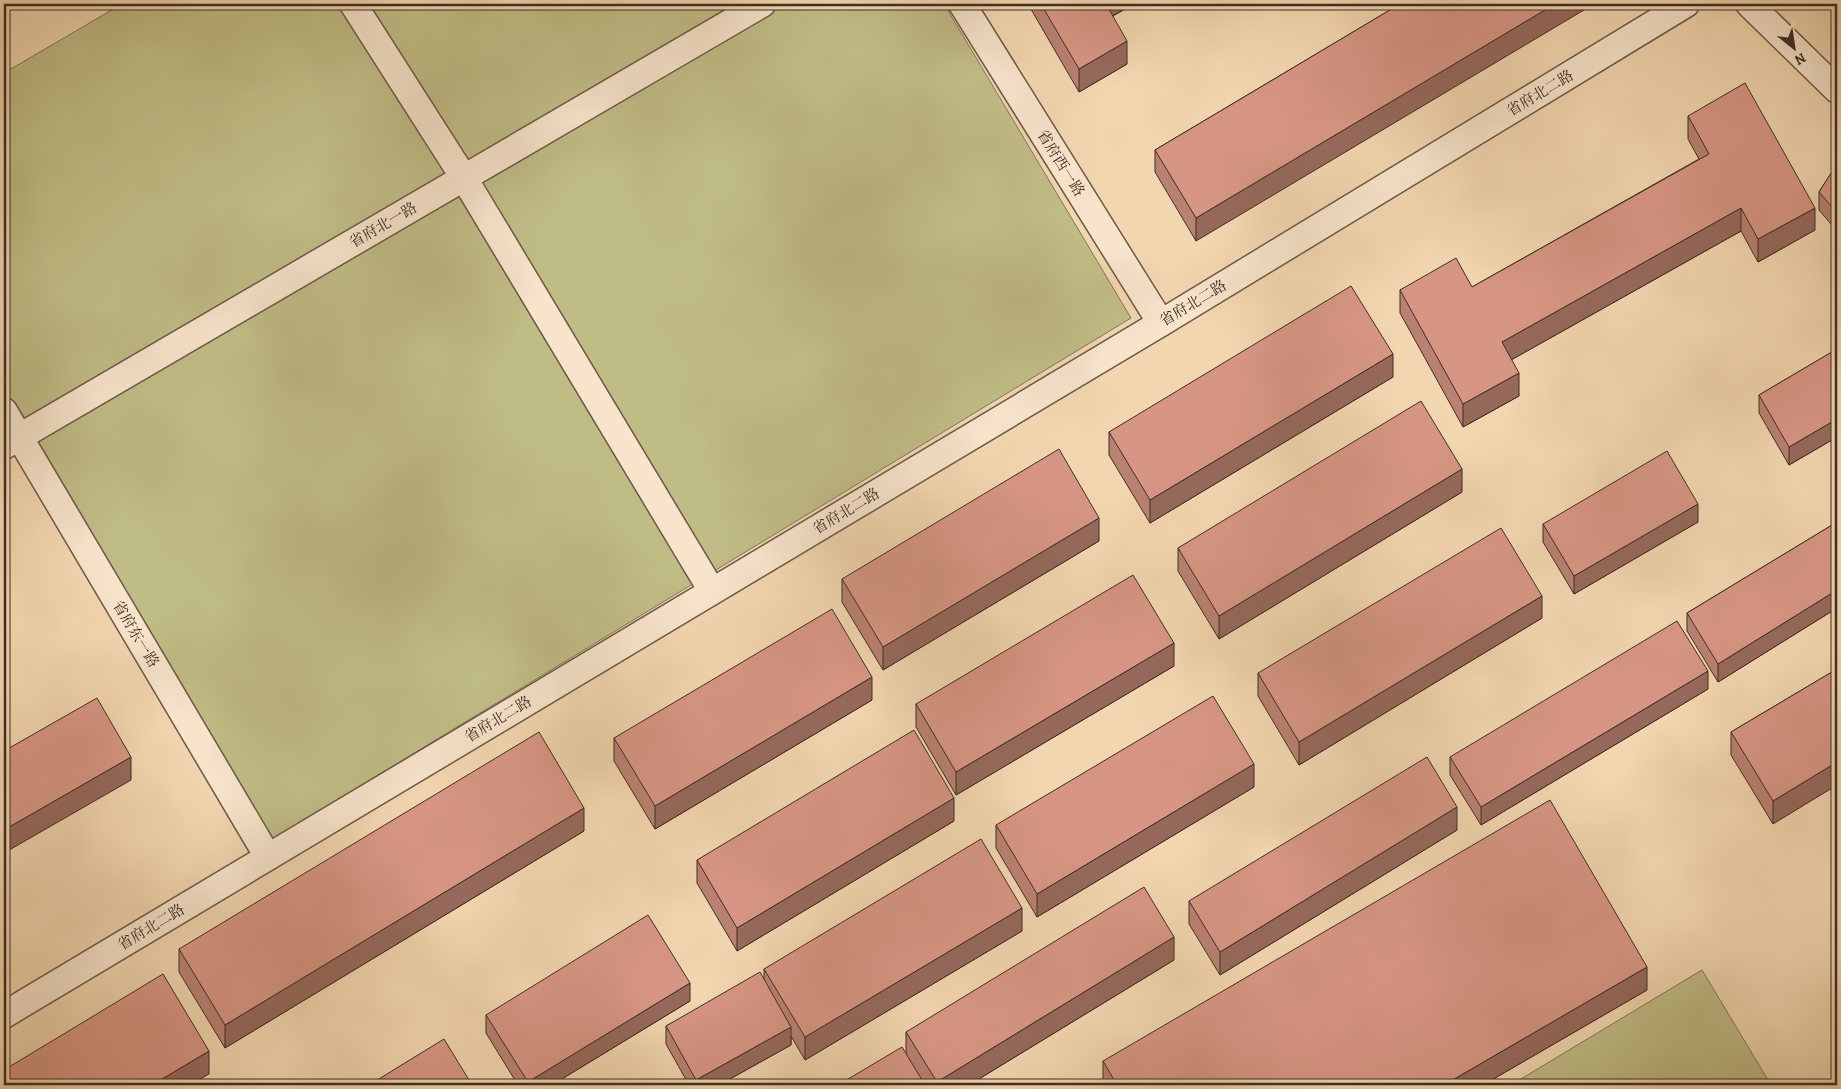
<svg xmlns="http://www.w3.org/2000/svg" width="1841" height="1089" font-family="Alegreya,'Noto Serif SC',serif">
  <rect width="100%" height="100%" fill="#f2d6af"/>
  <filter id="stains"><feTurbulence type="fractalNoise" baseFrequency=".004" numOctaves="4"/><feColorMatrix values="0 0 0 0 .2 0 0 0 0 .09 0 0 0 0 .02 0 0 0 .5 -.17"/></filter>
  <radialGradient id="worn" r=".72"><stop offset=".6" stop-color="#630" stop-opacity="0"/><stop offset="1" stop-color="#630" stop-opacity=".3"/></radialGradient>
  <!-- green -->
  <g fill="#c0bc86" stroke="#807556">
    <polygon points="122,4 944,4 1131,318 271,840 4,395 4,73"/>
    <polygon points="1702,970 1771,1085 1511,1085"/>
  </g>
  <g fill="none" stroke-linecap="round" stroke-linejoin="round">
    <defs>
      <g id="street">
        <polyline points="353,4 464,178 712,591"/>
        <polyline points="962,4 1161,323"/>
        <polyline points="1749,4 1837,90"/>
        <polyline points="4,411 268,857"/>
        <polyline points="4,446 762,4"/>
        <polyline points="4,1015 1161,323 1686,4"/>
      </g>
    </defs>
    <!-- street casing -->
    <use href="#street" stroke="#6c5848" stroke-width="29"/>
    <!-- street -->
    <use href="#street" stroke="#f7e4cb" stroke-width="26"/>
  </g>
  <!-- wall -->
  <g fill="#b98172" stroke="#3f2e25">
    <polygon points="1028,4 1134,4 1113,16 1127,64 1079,92"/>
    <polygon points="1400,4 1196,241 1155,172 1155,150"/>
    <polygon points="1688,116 1815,230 1758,262 1741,231 1511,360 1519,396 1463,427 1400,313 1400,290 1472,287 1699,159 1688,139"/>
    <polygon points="1837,164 1837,231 1819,210 1819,192"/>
    <polygon points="1837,349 1837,437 1789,465 1759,413 1759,395"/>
    <polygon points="1393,377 1150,523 1109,455 1109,432"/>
    <polygon points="1462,492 1219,639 1178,571 1178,548"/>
    <polygon points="1698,522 1574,594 1543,542 1543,524"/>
    <polygon points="1837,522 1837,608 1718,682 1687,631 1687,613"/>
    <polygon points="1099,541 883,670 842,602 842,579"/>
    <polygon points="1542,618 1299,765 1258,696 1258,673"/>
    <polygon points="1174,666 956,795 916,727 916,704"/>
    <polygon points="1837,669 1773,824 1731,755 1731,732"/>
    <polygon points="1708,689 1481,825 1450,775 1450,757"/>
    <polygon points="872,700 655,829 614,761 614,738"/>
    <polygon points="1254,787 1037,917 996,848 996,825"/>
    <polygon points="954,821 737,951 697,883 697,860"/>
    <polygon points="1457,830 1220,975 1189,924 1189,901"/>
    <polygon points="584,831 225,1048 179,972 179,949"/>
    <polygon points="1022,931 805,1060 791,1036 791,1045 719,1085 689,1085 666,1044 666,1026 764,979 764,969"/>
    <polygon points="1174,960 969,1085 838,1085 906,1054 906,1032"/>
    <polygon points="1647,990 1483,1085 1103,1085 1103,1061"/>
    <polygon points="690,1001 552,1085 518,1085 486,1033 486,1015"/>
  </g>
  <!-- shaded-wall -->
  <g fill="#96695c" stroke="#3f2e25">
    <polygon points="4,4 20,4 4,13"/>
    <polygon points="1103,4 1134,4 1103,21"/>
    <polygon points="1555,4 1594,4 1196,241 1196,218"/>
    <polygon points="1127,41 1127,64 1079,92 1079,69"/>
    <polygon points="1741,208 1741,231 1502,365 1502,342"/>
    <polygon points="1815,208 1815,230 1758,262 1758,239"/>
    <polygon points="1393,354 1393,377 1150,523 1150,500"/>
    <polygon points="1519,373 1519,396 1463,427 1463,404"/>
    <polygon points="1837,419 1837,437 1789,465 1789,447"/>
    <polygon points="1462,469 1462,492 1219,639 1219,616"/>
    <polygon points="1698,504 1698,522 1574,594 1574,576"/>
    <polygon points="1099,518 1099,541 883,670 883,647"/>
    <polygon points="1837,590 1837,608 1718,682 1718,664"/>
    <polygon points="1542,596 1542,618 1299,765 1299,742"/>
    <polygon points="1174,643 1174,666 956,795 956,772"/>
    <polygon points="1708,671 1708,689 1481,825 1481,807"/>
    <polygon points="872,677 872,700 655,829 655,806"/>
    <polygon points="131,757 131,780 4,853 4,830"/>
    <polygon points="1837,762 1837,785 1773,824 1773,801"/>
    <polygon points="1254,764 1254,787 1037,917 1037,894"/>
    <polygon points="954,798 954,821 737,951 737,928"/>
    <polygon points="1457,807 1457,830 1220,975 1220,952"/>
    <polygon points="584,808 584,831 225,1048 225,1025"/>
    <polygon points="1022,908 1022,931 805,1060 805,1037"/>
    <polygon points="1174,937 1174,960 969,1085 937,1085 937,1082"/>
    <polygon points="1647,967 1647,990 1483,1085 1444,1085"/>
    <polygon points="690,983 690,1001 552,1085 528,1085 528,1082"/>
    <polygon points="791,1027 791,1045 719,1085 696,1085 696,1080"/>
    <polygon points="209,1051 209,1074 190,1085 152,1085"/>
  </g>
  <!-- building -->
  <g fill="#d79684" stroke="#3f2e25">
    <polygon points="1041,4 1106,4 1127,41 1079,69"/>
    <polygon points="1400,4 1555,4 1196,218 1155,150"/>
    <polygon points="1745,83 1815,208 1758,239 1741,208 1502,342 1519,373 1463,404 1400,290 1456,258 1472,287 1709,154 1688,116"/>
    <polygon points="1837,164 1837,213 1819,192"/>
    <polygon points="1351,286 1393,354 1150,500 1109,432"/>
    <polygon points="1837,349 1837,419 1789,447 1759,395"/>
    <polygon points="1421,401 1462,469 1219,616 1178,548"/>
    <polygon points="1059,449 1099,518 883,647 842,579"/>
    <polygon points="1667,451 1698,504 1574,576 1543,524"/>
    <polygon points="1837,522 1837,590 1718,664 1687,613"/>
    <polygon points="1501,528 1542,596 1299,742 1258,673"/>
    <polygon points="1133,575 1174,643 956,772 916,704"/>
    <polygon points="832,609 872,677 655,806 614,738"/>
    <polygon points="1677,621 1708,671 1481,807 1450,757"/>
    <polygon points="1837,669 1837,762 1773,801 1731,732"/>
    <polygon points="1213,696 1254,764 1037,894 996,825"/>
    <polygon points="97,698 131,757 4,830 4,751"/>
    <polygon points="914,730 954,798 737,928 697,860"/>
    <polygon points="539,732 584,808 225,1025 179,949"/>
    <polygon points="1427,757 1457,807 1220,952 1189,901"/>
    <polygon points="1550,800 1647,967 1444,1085 1117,1085 1103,1061"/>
    <polygon points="981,839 1022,908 805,1037 764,969"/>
    <polygon points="1144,887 1174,937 937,1082 906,1032"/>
    <polygon points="648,915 690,983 528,1082 486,1015"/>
    <polygon points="760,972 791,1027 696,1080 666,1026"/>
    <polygon points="163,974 209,1051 152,1085 4,1085 4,1070"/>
    <polygon points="444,1039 472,1085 369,1085"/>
    <polygon points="902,1047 925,1085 838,1085"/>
  </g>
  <g text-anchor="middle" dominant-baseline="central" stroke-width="5" stroke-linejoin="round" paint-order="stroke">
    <!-- street labels -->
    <g font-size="15" fill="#3f2e25" stroke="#f7e4cb">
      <text transform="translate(1540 93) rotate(-31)">省府北二路</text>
      <text transform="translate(1061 163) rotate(58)">省府西一路</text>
      <text transform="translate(383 225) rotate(-30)">省府北一路</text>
      <text transform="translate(1193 303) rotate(-31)">省府北二路</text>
      <text transform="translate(846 511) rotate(-31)">省府北二路</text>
      <text transform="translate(136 634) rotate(59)">省府东一路</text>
      <text transform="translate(498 719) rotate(-31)">省府北二路</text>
      <text transform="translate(151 927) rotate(-31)">省府北二路</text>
    </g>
  </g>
  <!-- margin -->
  <rect width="1841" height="1089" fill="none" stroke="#f2d6af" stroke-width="20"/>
  <rect x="5" y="5" width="1831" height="1079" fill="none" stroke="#3f2e25" stroke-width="2.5"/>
  <rect x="10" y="10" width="1821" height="1069" fill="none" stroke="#3f2e25"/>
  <!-- north arrow -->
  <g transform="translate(1794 48) rotate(150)" stroke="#f7e4cb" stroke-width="4" paint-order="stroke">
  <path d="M0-4L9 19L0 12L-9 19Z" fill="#3f2e25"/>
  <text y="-8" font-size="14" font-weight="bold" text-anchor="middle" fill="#3f2e25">N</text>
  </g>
  <rect width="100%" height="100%" filter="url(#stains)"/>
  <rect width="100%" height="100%" fill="url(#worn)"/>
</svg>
